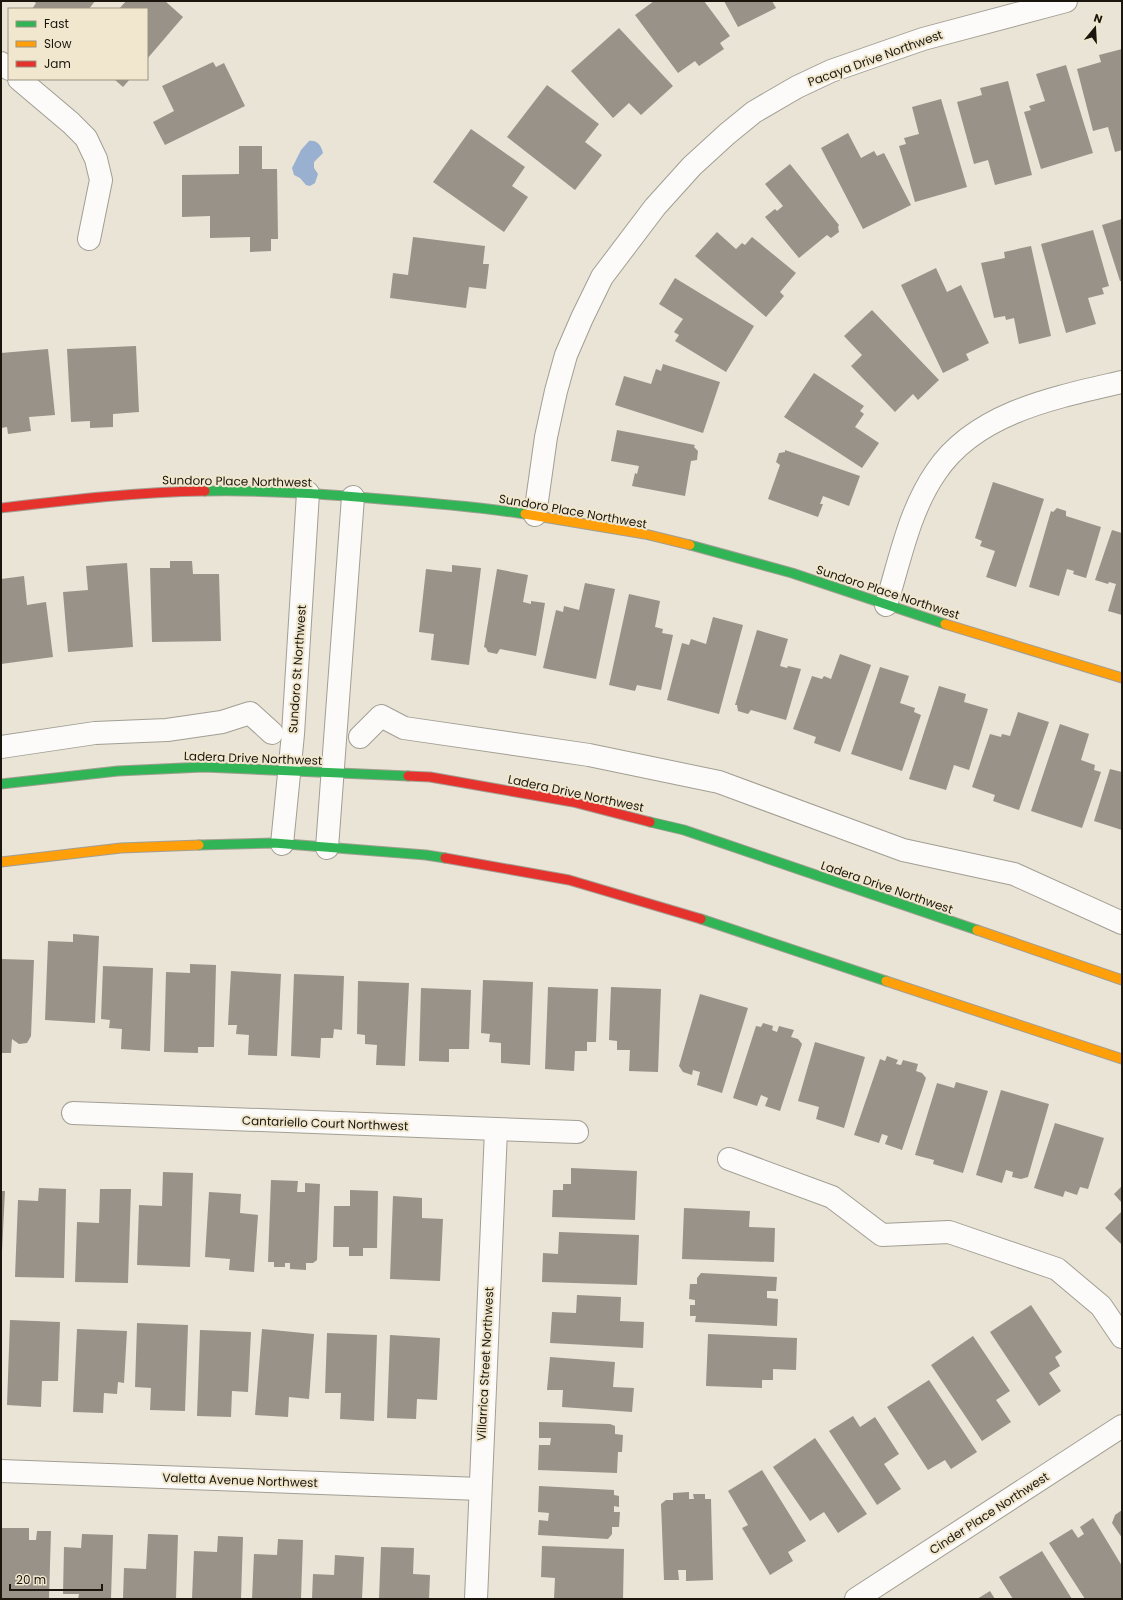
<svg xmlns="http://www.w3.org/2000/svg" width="1123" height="1600" font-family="Poppins,sans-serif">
  <rect width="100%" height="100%" fill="#e9e4d6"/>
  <!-- water -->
  <path fill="#99b0d1" d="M 309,141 C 317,140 321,145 323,153 L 314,162 L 314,168 L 318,174 L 315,183 L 310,186 L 306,185 L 300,178 L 294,175 L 292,168 L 301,150 Z"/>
  <!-- building -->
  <g fill="#989289">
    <polygon points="33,1 95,1 89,9 32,9 36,3"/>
    <polygon points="126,1 165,1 183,17 147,59 147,9 119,9"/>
    <polygon points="654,1 704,1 730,36 720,43 724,49 699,66 695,61 678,73 635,15"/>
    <polygon points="724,1 772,1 776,8 738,27"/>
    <polygon points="619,28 673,86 641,115 629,103 613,118 571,71"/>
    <polygon points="1122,49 1122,150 1115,152 1108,127 1093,131 1077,69 1101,62 1099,55"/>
    <polygon points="213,62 216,67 224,63 245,106 165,145 153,122 174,111 162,86"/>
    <polygon points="1066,65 1093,153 1041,169 1024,112 1031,110 1029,106 1045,101 1036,74"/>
    <polygon points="114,79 130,79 123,87"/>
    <polygon points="1008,81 1032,175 995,185 988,160 974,164 957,102 982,95 980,88"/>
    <polygon points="547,85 599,124 585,142 602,155 575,190 507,137"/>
    <polygon points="941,99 967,187 915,202 899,146 906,144 904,138 919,134 912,107"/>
    <polygon points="471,129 525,167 512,186 528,197 504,232 433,182"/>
    <polygon points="848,133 861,158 874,151 877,156 884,153 911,205 863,229 821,148"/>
    <polygon points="239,146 262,146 262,169 277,169 278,239 271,239 271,251 250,252 250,237 210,238 210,216 182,217 182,175 239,174"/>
    <polygon points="790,164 839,225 838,227 839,232 831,238 827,235 799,258 765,217 775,209 777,211 783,206 765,184"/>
    <polygon points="1122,219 1122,281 1120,281 1102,225"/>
    <polygon points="1093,230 1109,286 1102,288 1104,294 1088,298 1096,324 1066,333 1041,244"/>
    <polygon points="717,232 736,249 742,243 745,245 752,237 796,273 780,292 784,296 766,317 695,256"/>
    <polygon points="413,237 485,246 483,264 489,264 486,289 469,287 466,308 390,298 393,273 408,275"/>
    <polygon points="1031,246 1051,336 1019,344 1014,318 1006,320 1005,316 994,318 981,263 1005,258 1004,252"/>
    <polygon points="936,268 947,292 961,285 989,343 966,354 969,360 943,373 901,285"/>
    <polygon points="675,278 754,326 726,372 675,341 679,335 674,332 683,319 659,304"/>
    <polygon points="872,310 939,380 918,400 913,394 895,412 851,366 862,355 844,336"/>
    <polygon points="136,346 139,412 113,414 113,427 90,428 90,421 71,422 67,349"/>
    <polygon points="48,349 55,415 29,417 31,431 8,434 7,427 1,428 1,353"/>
    <polygon points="663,364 720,382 703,433 615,405 624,376 651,384 656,369 661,371"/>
    <polygon points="814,373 864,406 860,411 864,414 855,427 879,443 862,468 784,417"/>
    <polygon points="617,430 695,445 694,447 698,451 697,460 691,461 685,496 632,486 635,473 637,474 639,466 611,461"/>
    <polygon points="785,450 860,476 849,506 823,496 820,504 823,504 818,517 768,499 780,465 776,462 779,453 785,452"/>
    <polygon points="993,482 1044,499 1016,587 986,577 995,551 980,546 982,541 975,538"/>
    <polygon points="1057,508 1066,511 1066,516 1101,527 1086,578 1073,574 1074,571 1067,569 1059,596 1029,587 1051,511 1053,512"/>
    <polygon points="1112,530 1122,533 1122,615 1108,611 1116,584 1109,582 1108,584 1095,580"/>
    <polygon points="170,561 192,561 193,574 219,574 221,641 152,642 150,568 170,568"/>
    <polygon points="127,563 133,647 68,652 63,592 88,590 86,566"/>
    <polygon points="452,565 481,568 469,665 431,660 434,634 419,632 426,569 452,572"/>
    <polygon points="497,569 528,575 523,602 531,604 531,601 545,603 536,656 500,649 497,654 488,652 486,648 484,647"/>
    <polygon points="24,576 27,605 46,602 53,657 1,664 1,579"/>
    <polygon points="585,583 615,589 596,679 543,668 556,610 563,612 564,606 579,610"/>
    <polygon points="629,594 660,601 655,627 663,629 662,633 673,635 661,690 637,685 635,691 609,685"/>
    <polygon points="713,617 743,625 719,714 667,700 682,643 689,645 691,639 706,644"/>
    <polygon points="757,630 788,639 780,666 787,668 788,666 801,669 786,720 751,710 748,714 738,711 737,705 735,705"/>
    <polygon points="840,654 871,665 840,752 814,743 816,737 793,729 812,676 822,679 824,676 831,679"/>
    <polygon points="880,667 909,676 900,703 915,708 914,712 921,715 902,771 851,754"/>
    <polygon points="939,686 966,694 964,702 988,709 969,770 954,765 946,790 909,779"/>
    <polygon points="1018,712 1049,722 1019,810 993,801 995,795 972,787 990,734 1001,737 1002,734 1010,736"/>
    <polygon points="1060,724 1089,734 1081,760 1095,765 1094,770 1101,772 1082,828 1031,811"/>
    <polygon points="1110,769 1122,772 1122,830 1094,821"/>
    <polygon points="73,934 99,936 95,1023 45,1020 48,941 73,942"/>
    <polygon points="1,959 34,960 31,1036 27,1043 19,1044 12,1039 11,1053 1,1053"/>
    <polygon points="190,964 216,965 214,1047 198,1047 198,1053 164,1052 166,972 190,973"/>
    <polygon points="103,966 153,968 150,1051 121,1049 122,1029 109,1028 110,1020 101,1019"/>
    <polygon points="231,971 281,974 277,1056 248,1055 249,1035 236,1034 237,1025 228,1025"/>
    <polygon points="294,974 344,976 342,1030 334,1029 333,1038 321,1038 320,1058 291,1056"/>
    <polygon points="483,980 533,982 530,1065 501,1063 501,1043 489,1042 490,1034 481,1033"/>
    <polygon points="358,981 409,983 405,1066 376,1065 377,1045 365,1044 365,1035 357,1034"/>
    <polygon points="548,987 598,989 596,1042 587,1042 587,1051 575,1051 574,1071 545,1069"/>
    <polygon points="611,987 661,989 658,1072 629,1071 630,1050 617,1050 617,1041 609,1040"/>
    <polygon points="421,988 471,990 469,1049 449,1049 449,1062 419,1061"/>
    <polygon points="700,994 748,1008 722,1093 697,1085 700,1072 693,1070 692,1075 683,1072 679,1066"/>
    <polygon points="763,1023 773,1026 772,1030 777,1032 779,1026 794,1030 791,1037 798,1039 802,1044 780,1111 765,1106 768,1098 761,1095 757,1106 733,1098 756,1026 761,1027"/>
    <polygon points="815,1042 865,1057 844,1128 816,1119 819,1107 798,1101"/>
    <polygon points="887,1056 898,1060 896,1064 901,1065 903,1060 918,1064 916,1071 922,1073 926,1078 902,1150 885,1144 888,1136 882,1134 879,1143 854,1135 880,1059 885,1061"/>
    <polygon points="956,1082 988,1091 963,1173 933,1164 934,1160 915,1155 937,1083 954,1088"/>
    <polygon points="1001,1090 1049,1104 1028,1177 1021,1179 1012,1177 1013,1172 1006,1170 1002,1183 976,1175"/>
    <polygon points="1055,1123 1104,1138 1088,1189 1080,1187 1077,1195 1065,1191 1063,1197 1034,1188"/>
    <polygon points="571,1168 637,1171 635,1220 552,1217 553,1190 563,1190 563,1184 571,1184"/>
    <polygon points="163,1172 193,1173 190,1267 137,1265 139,1205 162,1206"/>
    <polygon points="271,1180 298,1181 297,1192 305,1192 305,1183 320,1184 317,1260 313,1263 306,1263 306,1270 290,1269 290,1263 285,1263 285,1267 274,1267 274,1262 268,1262"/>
    <polygon points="1122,1186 1122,1203 1114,1194"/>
    <polygon points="39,1188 66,1189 64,1278 15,1277 18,1200 38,1201"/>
    <polygon points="100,1189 131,1189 128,1283 75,1282 77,1222 99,1223"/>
    <polygon points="350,1190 378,1191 377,1248 363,1248 363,1256 349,1256 349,1247 333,1247 334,1206 350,1206"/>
    <polygon points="1,1191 5,1191 2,1251 1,1251"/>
    <polygon points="209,1192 241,1194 240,1213 258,1215 254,1272 229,1270 230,1259 205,1257"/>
    <polygon points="393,1196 422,1198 422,1218 443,1219 440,1281 390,1279"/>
    <polygon points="684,1208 750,1211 749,1227 775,1228 774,1262 682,1259"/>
    <polygon points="1122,1211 1122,1245 1105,1228"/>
    <polygon points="559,1232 639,1235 637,1285 542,1282 543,1253 558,1254"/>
    <polygon points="701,1273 777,1277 776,1291 767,1291 767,1298 778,1299 777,1326 695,1322 696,1316 690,1316 690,1305 695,1305 695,1300 689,1299 690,1284 697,1284 697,1278"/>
    <polygon points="577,1295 621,1297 620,1321 644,1322 643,1348 550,1343 552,1312 576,1313"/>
    <polygon points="1031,1305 1062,1352 1055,1357 1060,1366 1049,1373 1061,1391 1039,1406 990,1332"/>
    <polygon points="10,1320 60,1322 58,1381 42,1381 41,1407 7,1405"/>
    <polygon points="137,1323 188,1325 185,1411 150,1410 151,1388 135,1387"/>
    <polygon points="77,1329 127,1331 124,1383 118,1382 117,1394 104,1393 103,1413 73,1412"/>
    <polygon points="262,1329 314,1334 309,1399 289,1397 288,1417 255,1415"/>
    <polygon points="200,1330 251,1332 248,1392 232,1391 231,1417 197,1416"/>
    <polygon points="327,1333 377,1335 374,1421 340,1419 341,1393 325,1393"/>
    <polygon points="708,1334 797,1338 796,1370 773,1369 773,1380 762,1380 762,1388 706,1386"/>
    <polygon points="390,1335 440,1338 437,1400 417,1399 416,1419 387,1418"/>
    <polygon points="973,1336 1010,1391 996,1400 1011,1422 982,1441 931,1365"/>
    <polygon points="550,1357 615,1362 613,1387 634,1388 632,1412 562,1407 563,1390 547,1390"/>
    <polygon points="929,1380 977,1452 951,1469 945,1460 928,1470 887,1407"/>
    <polygon points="853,1416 860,1427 875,1417 899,1454 884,1464 901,1489 877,1505 829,1431"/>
    <polygon points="539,1422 610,1424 615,1426 615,1434 623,1435 622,1452 618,1452 617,1473 538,1470 539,1445 550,1445 551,1438 539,1438"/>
    <polygon points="815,1438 867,1514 838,1533 824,1512 810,1521 773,1467"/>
    <polygon points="762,1470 806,1541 788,1552 793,1561 770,1575 742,1528 748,1525 728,1491"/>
    <polygon points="539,1486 614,1490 614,1495 619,1496 619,1507 614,1506 614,1512 620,1512 619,1527 612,1527 612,1534 608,1539 538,1535 539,1520 548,1521 549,1513 538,1512"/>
    <polygon points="689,1492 689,1499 694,1499 693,1494 705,1494 705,1499 711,1499 713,1580 686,1581 686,1570 678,1570 679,1580 664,1580 661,1504 666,1500 673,1500 673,1493"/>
    <polygon points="1122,1510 1122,1538 1112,1523 1115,1515"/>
    <polygon points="1093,1518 1122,1566 1122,1599 1085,1599 1049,1543 1072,1529 1078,1538 1084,1534 1080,1527"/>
    <polygon points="2,1528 29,1528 29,1540 36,1540 37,1531 51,1531 49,1599 1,1599"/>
    <polygon points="82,1534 113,1535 111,1599 78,1599 79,1594 63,1594 64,1547 81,1548"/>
    <polygon points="148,1534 178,1535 176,1599 123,1599 124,1568 146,1569"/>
    <polygon points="218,1536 243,1537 241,1599 192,1599 194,1551 217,1552"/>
    <polygon points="278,1539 303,1540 301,1599 252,1599 254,1554 277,1555"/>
    <polygon points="542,1546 624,1549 623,1599 554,1599 555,1578 541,1577"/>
    <polygon points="381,1547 414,1548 413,1574 430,1575 429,1599 379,1599"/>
    <polygon points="1042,1551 1072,1599 1013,1599 999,1577"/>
    <polygon points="335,1555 364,1557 362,1599 312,1599 313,1574 334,1575"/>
    <polygon points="990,1591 995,1599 977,1599"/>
  </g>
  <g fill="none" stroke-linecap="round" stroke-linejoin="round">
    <defs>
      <g id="street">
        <polyline points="1,63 9,69"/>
        <polyline points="19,79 71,123 86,138 96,159 101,180 89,239"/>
        <polyline points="535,515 546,437 556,391 566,355 582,318 602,277 655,207 692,166 727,134 754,112 797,87 831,71 923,39 1066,1"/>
        <path d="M 886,605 C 900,560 909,511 936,472 C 976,412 1057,397 1122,382"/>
        <polyline points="360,737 381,716 404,728 589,755 719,782 903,850 1014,874 1122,923"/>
        <polyline points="1,747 95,733 167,730 222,722 250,713 272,733"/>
        <polyline points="282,844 293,734 308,493"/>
        <polyline points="327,848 353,497"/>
        <polyline points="73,1113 577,1132"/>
        <polyline points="729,1159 832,1197 882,1235 949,1232 1057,1269 1101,1306 1122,1337"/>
        <polyline points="1,1471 480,1489"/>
        <polyline points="476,1599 496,1130"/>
        <polyline points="856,1599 1122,1426"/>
      </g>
      <g id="fast">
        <path d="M 205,491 C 260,490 314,493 369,498 C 421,502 473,506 525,514"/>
        <polyline points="690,545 792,573 945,624"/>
        <polyline points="1,784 118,771 204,767 408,776"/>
        <polyline points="650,822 684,830 977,930"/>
        <polyline points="199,845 274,843 426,855 445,858"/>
        <polyline points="701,919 886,981"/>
      </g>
      <g id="slow">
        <polyline points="525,514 645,534 690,545"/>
        <polyline points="945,624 1122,678"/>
        <polyline points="1,862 121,848 199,845"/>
        <polyline points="977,930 1122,980"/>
        <polyline points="886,981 1122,1059"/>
      </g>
      <g id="jam">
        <path d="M 1,508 C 69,500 136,492 205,491"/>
        <polyline points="408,776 430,777 573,802 650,822"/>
        <polyline points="445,858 569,880 701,919"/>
      </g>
    </defs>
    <!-- street casing -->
    <use href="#street" stroke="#a29e93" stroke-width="24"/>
    <!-- fast casing -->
    <use href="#fast" stroke="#a29e93" stroke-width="11"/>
    <!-- slow casing -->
    <use href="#slow" stroke="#a29e93" stroke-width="11"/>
    <!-- jam casing -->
    <use href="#jam" stroke="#a29e93" stroke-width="11"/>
    <!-- street -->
    <use href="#street" stroke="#fcfbf9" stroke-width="22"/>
    <!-- fast -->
    <use href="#fast" stroke="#30b455" stroke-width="9"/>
    <!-- slow -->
    <use href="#slow" stroke="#ff9f0a" stroke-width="9"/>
    <!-- jam -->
    <use href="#jam" stroke="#e5322d" stroke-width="9"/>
  </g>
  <g text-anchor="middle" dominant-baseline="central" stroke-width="4" stroke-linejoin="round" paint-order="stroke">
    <!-- street labels -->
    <g font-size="12" fill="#1a160e" stroke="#f1e7ce">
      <text transform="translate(875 58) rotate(-20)">Pacaya Drive Northwest</text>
      <text transform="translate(237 481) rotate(1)">Sundoro Place Northwest</text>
      <text transform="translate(573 511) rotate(10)">Sundoro Place Northwest</text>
      <text transform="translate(888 592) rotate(18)">Sundoro Place Northwest</text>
      <text transform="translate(297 669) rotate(-86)">Sundoro St Northwest</text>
      <text transform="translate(253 758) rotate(2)">Ladera Drive Northwest</text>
      <text transform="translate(576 793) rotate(12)">Ladera Drive Northwest</text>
      <text transform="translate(887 887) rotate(19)">Ladera Drive Northwest</text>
      <text transform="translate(325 1123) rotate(2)">Cantariello Court Northwest</text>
      <text transform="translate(485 1364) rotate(-87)">Villarrica Street Northwest</text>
      <text transform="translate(240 1480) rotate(2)">Valetta Avenue Northwest</text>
      <text transform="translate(989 1513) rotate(-33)">Cinder Place Northwest</text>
    </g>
  </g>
  <!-- border -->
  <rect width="1123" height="1600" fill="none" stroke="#1a160e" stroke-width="4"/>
  <!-- legend -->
  <rect x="8" y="8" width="140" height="72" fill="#f1e7ce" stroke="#9b9381"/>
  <rect x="16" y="21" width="20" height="6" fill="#30b455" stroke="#9b9381"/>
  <text x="44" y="28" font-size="12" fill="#1a160e">Fast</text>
  <rect x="16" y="41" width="20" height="6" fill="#ff9f0a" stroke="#9b9381"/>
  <text x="44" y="48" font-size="12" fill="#1a160e">Slow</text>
  <rect x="16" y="61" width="20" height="6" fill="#e5322d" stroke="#9b9381"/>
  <text x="44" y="68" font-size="12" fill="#1a160e">Jam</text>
  <!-- north arrow -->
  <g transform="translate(1095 28) rotate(18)" stroke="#f1e7ce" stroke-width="3" paint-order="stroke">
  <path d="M0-3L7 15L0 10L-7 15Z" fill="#1a160e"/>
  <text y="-6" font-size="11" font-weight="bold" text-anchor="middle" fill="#1a160e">N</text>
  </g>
  <!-- scale -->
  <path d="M10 1584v6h92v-6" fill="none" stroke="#1a160e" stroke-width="2"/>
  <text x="16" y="1584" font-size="12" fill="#1a160e" stroke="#f1e7ce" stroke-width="3" paint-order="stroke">20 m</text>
</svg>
